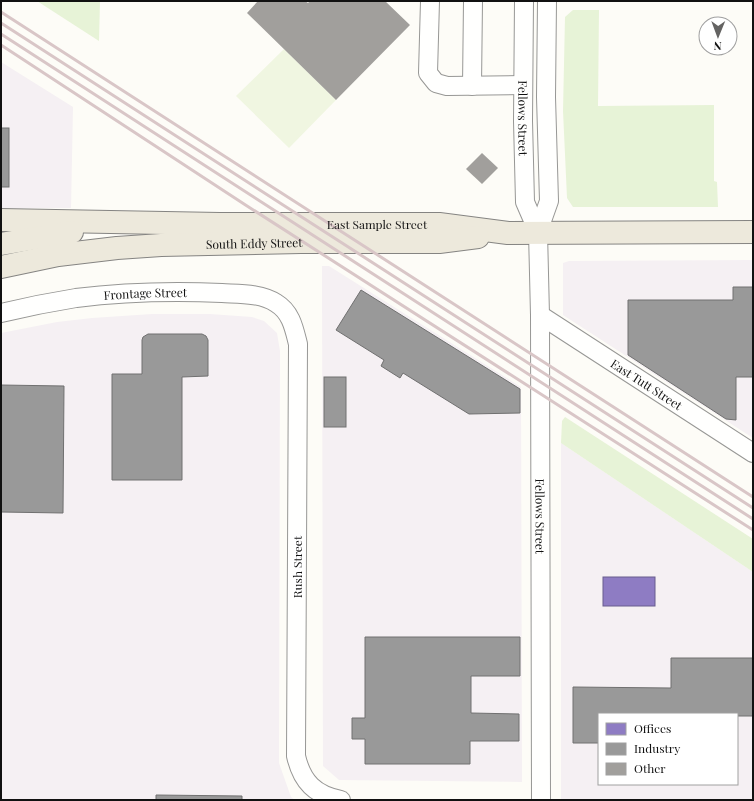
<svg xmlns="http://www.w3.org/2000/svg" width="754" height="801" font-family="'Playfair Display',serif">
  <rect width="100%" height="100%" fill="#fdfcf7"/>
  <!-- industrial -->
  <g fill="#f5f0f3" fill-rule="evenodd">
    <polygon points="1,62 73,107 71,208 1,208"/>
    <polygon points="753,260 753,438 563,315 563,263 569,261"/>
    <polygon points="322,266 329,266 521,387 522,782 339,780 323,766"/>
    <polygon points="152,314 210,314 252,317 264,321 277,333 280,351 279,763 291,797 295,800 1,800 1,333 57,322 92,318"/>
    <path d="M 561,443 L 753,572 L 753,800 L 561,800 ZM 599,714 L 737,714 L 737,784 L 599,784 Z"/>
  </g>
  <!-- green -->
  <g fill="#e7f3d7">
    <polygon points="37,1 100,1 99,41"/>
    <polygon points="573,10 599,10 598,106 714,105 714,181 717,182 718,207 573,207 567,198 563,111 565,17"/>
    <polygon points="565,417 753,539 753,572 561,443 562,421"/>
  </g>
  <!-- pitch -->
  <polygon fill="#f0f6e1" points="284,49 336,100 289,148 236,96"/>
  <!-- offices -->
  <rect fill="#8e7cc3" stroke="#685c8e" x="603" y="577" width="52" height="29"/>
  <!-- industry -->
  <g fill="#999" stroke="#707070">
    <rect x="1" y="128" width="8" height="59"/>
    <polygon points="733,287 753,287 753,377 736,377 736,420 726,419 628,355 628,300 733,300"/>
    <polygon points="361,290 520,389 520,413 469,414 403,373 400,378 381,366 384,360 336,330"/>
    <polygon points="148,334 202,334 206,336 208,340 208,376 182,377 182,480 112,480 112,374 142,374 142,340 143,337"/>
    <rect x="324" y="377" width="22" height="50"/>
    <polygon points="1,385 64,386 63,513 1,512"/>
    <polygon points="365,637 520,637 520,676 471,676 471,713 519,714 519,741 470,741 470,764 365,764 365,739 352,739 352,718 365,718"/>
    <polygon points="671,658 753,658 753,716 737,716 737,714 599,714 599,743 573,743 573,687 671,688"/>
    <polygon points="156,795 242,796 242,800 156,800"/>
  </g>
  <!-- building -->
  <g fill="#a19f9c">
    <polygon points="258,1 305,1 308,3 310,1 385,1 410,25 336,100 247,13"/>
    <polygon points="482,153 498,168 482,184 466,169"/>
  </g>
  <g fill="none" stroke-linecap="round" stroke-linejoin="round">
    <defs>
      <g id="minor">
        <polyline points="430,1 428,73 436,83 447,86 523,85"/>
        <path id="s1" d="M 524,1 L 523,121 L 525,202 L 538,232 L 540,315 L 541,800"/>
        <polyline points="472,86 473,1"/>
        <polyline points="538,232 549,201 546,97 547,1"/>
        <path id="s2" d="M 1,313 C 26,307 51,302 76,298 C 124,292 174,291 222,293 C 239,294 261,293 276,303 C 291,312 294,328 298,344 L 296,756 C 302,782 315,795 341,800"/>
        <path id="s3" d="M 540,315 L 753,453"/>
      </g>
      <g id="major">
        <path id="s4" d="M 1,220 L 220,224 L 439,224 L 508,233 L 753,232"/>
        <polyline points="1,244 72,232"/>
        <path id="s5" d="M 1,267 L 58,255 L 117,248 L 161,245 L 301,242 L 439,242 L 478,237"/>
      </g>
    </defs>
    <!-- minor casing -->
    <use href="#minor" stroke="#979795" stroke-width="20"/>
    <!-- major casing -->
    <use href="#major" stroke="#858482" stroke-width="24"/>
    <!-- minor -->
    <use href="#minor" stroke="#fffffe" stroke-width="18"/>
    <!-- major -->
    <use href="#major" stroke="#ede9dc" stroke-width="22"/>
    <!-- rail -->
    <g stroke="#d9c6c7" stroke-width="3">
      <polyline points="1,12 753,497"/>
      <polyline points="1,23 753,508"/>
      <polyline points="1,34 753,519"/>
      <polyline points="1,45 244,204 753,530"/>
    </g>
  </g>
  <g text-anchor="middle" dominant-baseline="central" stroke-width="4" stroke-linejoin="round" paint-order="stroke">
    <!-- street labels -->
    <g font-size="12" fill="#111" stroke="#fff">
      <text stroke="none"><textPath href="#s1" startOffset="117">Fellows Street</textPath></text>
      <text stroke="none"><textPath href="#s4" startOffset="376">East Sample Street</textPath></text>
      <text stroke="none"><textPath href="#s5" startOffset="255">South Eddy Street</textPath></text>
      <text stroke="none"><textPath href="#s2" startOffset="146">Frontage Street</textPath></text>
      <text stroke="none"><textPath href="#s3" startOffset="127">East Tutt Street</textPath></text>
      <text stroke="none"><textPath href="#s1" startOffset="518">Fellows Street</textPath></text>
      <text transform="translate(297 567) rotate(-90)">Rush Street</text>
    </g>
  </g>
  <!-- border -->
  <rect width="754" height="801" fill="none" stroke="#111111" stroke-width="4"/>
  <!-- legend -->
  <rect x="598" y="713" width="140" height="72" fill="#ffffff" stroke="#a0a0a0"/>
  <rect x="606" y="723" width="20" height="12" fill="#8e7cc3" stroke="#a0a0a0"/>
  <text x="634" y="733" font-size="12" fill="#111111">Offices</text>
  <rect x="606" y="743" width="20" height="12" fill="#999999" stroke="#a0a0a0"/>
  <text x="634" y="753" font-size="12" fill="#111111">Industry</text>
  <rect x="606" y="763" width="20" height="12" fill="#a19f9c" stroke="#a0a0a0"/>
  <text x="634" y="773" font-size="12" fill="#111111">Other</text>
  <!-- north arrow -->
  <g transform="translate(718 36) rotate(181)"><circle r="19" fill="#ffffff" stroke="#a0a0a0"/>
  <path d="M0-3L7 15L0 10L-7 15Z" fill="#646362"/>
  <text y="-6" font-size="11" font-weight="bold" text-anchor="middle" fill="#111111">N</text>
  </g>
</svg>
